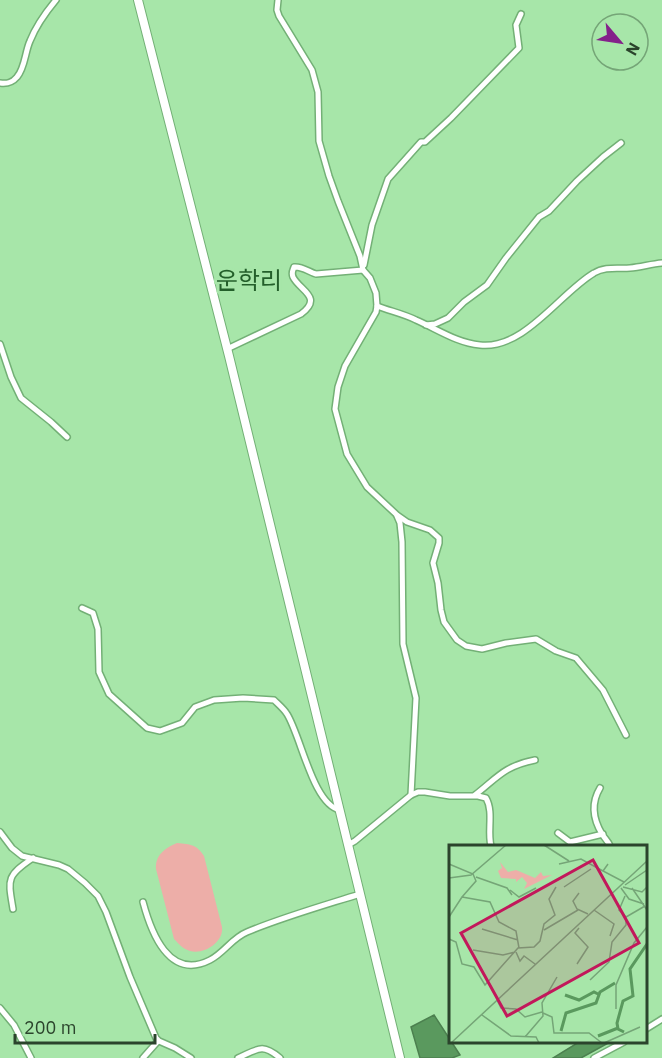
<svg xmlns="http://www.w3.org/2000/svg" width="662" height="1058" font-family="'IBM Plex Sans','Noto Sans KR',sans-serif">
  <rect width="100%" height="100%" fill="#a7e6a9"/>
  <!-- green -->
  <path fill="#edaea8" d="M 177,843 C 191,844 197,845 204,856 L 222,927 C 224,942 204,955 190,951 C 183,949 179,944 174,939 L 156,869 C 155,855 165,848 177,843 Z"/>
  <!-- water -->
  <g fill="#5a995e" stroke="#4c804f" stroke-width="1.5">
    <polygon points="434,1015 460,1055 452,1058 420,1058 411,1027"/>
    <polygon points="579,1042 610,1042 581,1058 553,1058"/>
  </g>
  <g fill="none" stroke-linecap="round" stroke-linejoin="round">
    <defs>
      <g id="street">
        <polyline points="278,0 277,10 279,16 312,70 318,92 319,141 329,176 338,201 360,256 363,270 370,278 376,293 377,306 376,312 345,366 338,387 335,409 347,454 367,487 397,515 407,522 430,530 439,538 439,543 433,563 438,583 441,610 444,622 457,640 466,646 482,649 506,643 536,639 556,651 576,658 603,690 626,735"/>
        <path d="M 0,83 C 7,84 12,83 17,77 C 25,68 25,52 30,41 C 36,26 46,12 56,0"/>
        <polyline points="364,265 372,225 388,179 421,142 425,142 451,118 519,48 516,25 521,14"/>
        <path d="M 377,306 C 390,311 404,314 416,320 C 437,329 457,343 480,345 C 524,350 560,293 594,273 C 605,266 618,269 630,268 C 641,267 651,264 662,263"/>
        <polyline points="426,325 435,324 448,318 464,302 487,285 506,258 539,217 549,211 577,181 603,157 621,143"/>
        <polyline points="0,344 11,377 21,398 51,422 67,437"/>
        <path d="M 227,349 L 301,314 C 324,297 299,290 293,277 C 291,272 293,271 294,267 C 302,266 309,272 316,274 L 363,270"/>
        <polyline points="397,516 400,523 402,542 403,644 416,698 411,795"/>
        <path d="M 82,608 L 93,613 L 98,629 L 99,672 L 109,694 L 147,728 L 160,731 L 182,723 L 195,707 L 214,700 L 243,698 L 274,700 C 278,704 284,709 287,714 C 301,736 313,805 340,810"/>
        <path d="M 600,788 C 591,803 593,819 602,834 C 605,839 608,841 610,846"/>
        <path d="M 475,795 C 497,778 504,766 535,760"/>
        <polyline points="0,832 12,848 22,856 59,865 68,869 85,883 98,896 106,912 130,977 156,1038 159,1041 175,1048 191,1058"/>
        <polyline points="558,833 570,842 603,834"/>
        <path d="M 348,845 L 355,841 L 411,795 L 418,792 L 425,792 L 450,796 L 478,796 L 486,798 C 494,812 487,831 491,846"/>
        <path d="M 143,902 C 151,932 169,981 210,960 C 224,953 232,938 247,932 C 283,917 322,906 360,894"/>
        <path d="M 13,909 C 8,879 6,876 33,858"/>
        <polyline points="0,1008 14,1025 31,1058"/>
        <polyline points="646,1029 662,1019"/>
        <polyline points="143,1058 158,1041"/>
        <path d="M 238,1058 C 258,1049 262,1043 280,1058"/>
        <polyline points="594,1058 624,1042"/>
      </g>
      <polyline id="primary" points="138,0 229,356 400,1058"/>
    </defs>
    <!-- street casing -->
    <use href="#street" stroke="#73b076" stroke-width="8"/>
    <!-- primary casing -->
    <use href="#primary" stroke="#73b076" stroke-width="10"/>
    <!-- street -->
    <use href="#street" stroke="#fff" stroke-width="5"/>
    <!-- primary -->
    <use href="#primary" stroke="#fff" stroke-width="8"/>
  </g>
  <g text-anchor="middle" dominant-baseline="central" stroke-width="6" stroke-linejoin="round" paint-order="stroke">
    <!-- quarter labels -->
    <g font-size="24" fill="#235f2a" stroke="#a7e6a9">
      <text x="249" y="280">운학리</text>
    </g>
  </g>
  <!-- overview -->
  <g transform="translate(449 845)">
    <rect width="198" height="198" fill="#a7e6a9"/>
    <path d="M 51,17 L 59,27 L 67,25 L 86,33 L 92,27 L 94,31 L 103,30 L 75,44 L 78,38 L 73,32 L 67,37 L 67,34 L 52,33 L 49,26 L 53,23 Z" fill="#edaea8"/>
    <path fill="none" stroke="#5a995e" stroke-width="3" d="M 116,150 L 130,155 L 145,147 L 149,149M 112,186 L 117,168 L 147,158 L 151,147 L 166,138M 175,187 L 169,184 L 168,178 L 174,156 L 184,151 L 181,124 L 198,99M 149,191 L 169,183"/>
    <path fill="none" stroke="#75a577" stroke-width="1.5" d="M 95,0 L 120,16M 0,19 L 24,29 L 27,36 L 13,52 L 41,57 L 50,77 L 67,86 L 70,103M 110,19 L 132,14 L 154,26M 159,19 L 154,26 L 175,37M 27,32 L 58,43 L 63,50M 0,33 L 22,30 L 57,0M 176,40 L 198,25M 115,42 L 142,24M 174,42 L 193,47 L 198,42M 172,43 L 180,54 L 195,59M 183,43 L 198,65M 61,45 L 70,52 L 87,43M 130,48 L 124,56 L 128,64 L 139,69M 176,51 L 170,65 L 177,72M 145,65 L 165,79 L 161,91M 0,72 L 13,52M 33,84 L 69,95M 95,85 L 129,65M 0,94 L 7,97 L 13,119 L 25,122 L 36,140 L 69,103 L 85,102 L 91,96 L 95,79 L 106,70 L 100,54 L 107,42M 24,105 L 54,110 L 66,107M 67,107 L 71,116 L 75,111 L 86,119M 128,119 L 139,102 L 126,88 L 130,83M 141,135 L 160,117 L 163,97 L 177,80 L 177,72 L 196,61M 48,155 L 52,163 L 67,164 L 76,172 L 93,167M 167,164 L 167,140 L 185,98 L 198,82M 94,168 L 103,172 L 105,188 L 140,188 L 153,198M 33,170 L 62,191 L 87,192 L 90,198M 76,192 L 94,171 L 93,158 L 108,132M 2,198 L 198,16M 155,198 L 191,182"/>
    <path fill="#c2185b" fill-opacity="0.15" stroke="#c2185b" stroke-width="3" d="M 144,15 L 190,98 L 58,171 L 12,88 Z"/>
    <rect width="198" height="198" fill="none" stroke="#2b442c" stroke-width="3"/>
  </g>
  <!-- north arrow -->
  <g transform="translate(620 42) rotate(119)"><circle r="28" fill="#a7e6a9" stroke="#75a577" stroke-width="1.5"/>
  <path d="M0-4.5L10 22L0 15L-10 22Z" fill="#84218a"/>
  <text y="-9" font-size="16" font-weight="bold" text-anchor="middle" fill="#2b442c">N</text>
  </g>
  <!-- scale -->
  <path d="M15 1034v9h140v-9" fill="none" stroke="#2b442c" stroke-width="3"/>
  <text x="24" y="1034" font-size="18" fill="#2b442c" stroke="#a7e6a9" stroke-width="4.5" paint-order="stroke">200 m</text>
</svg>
